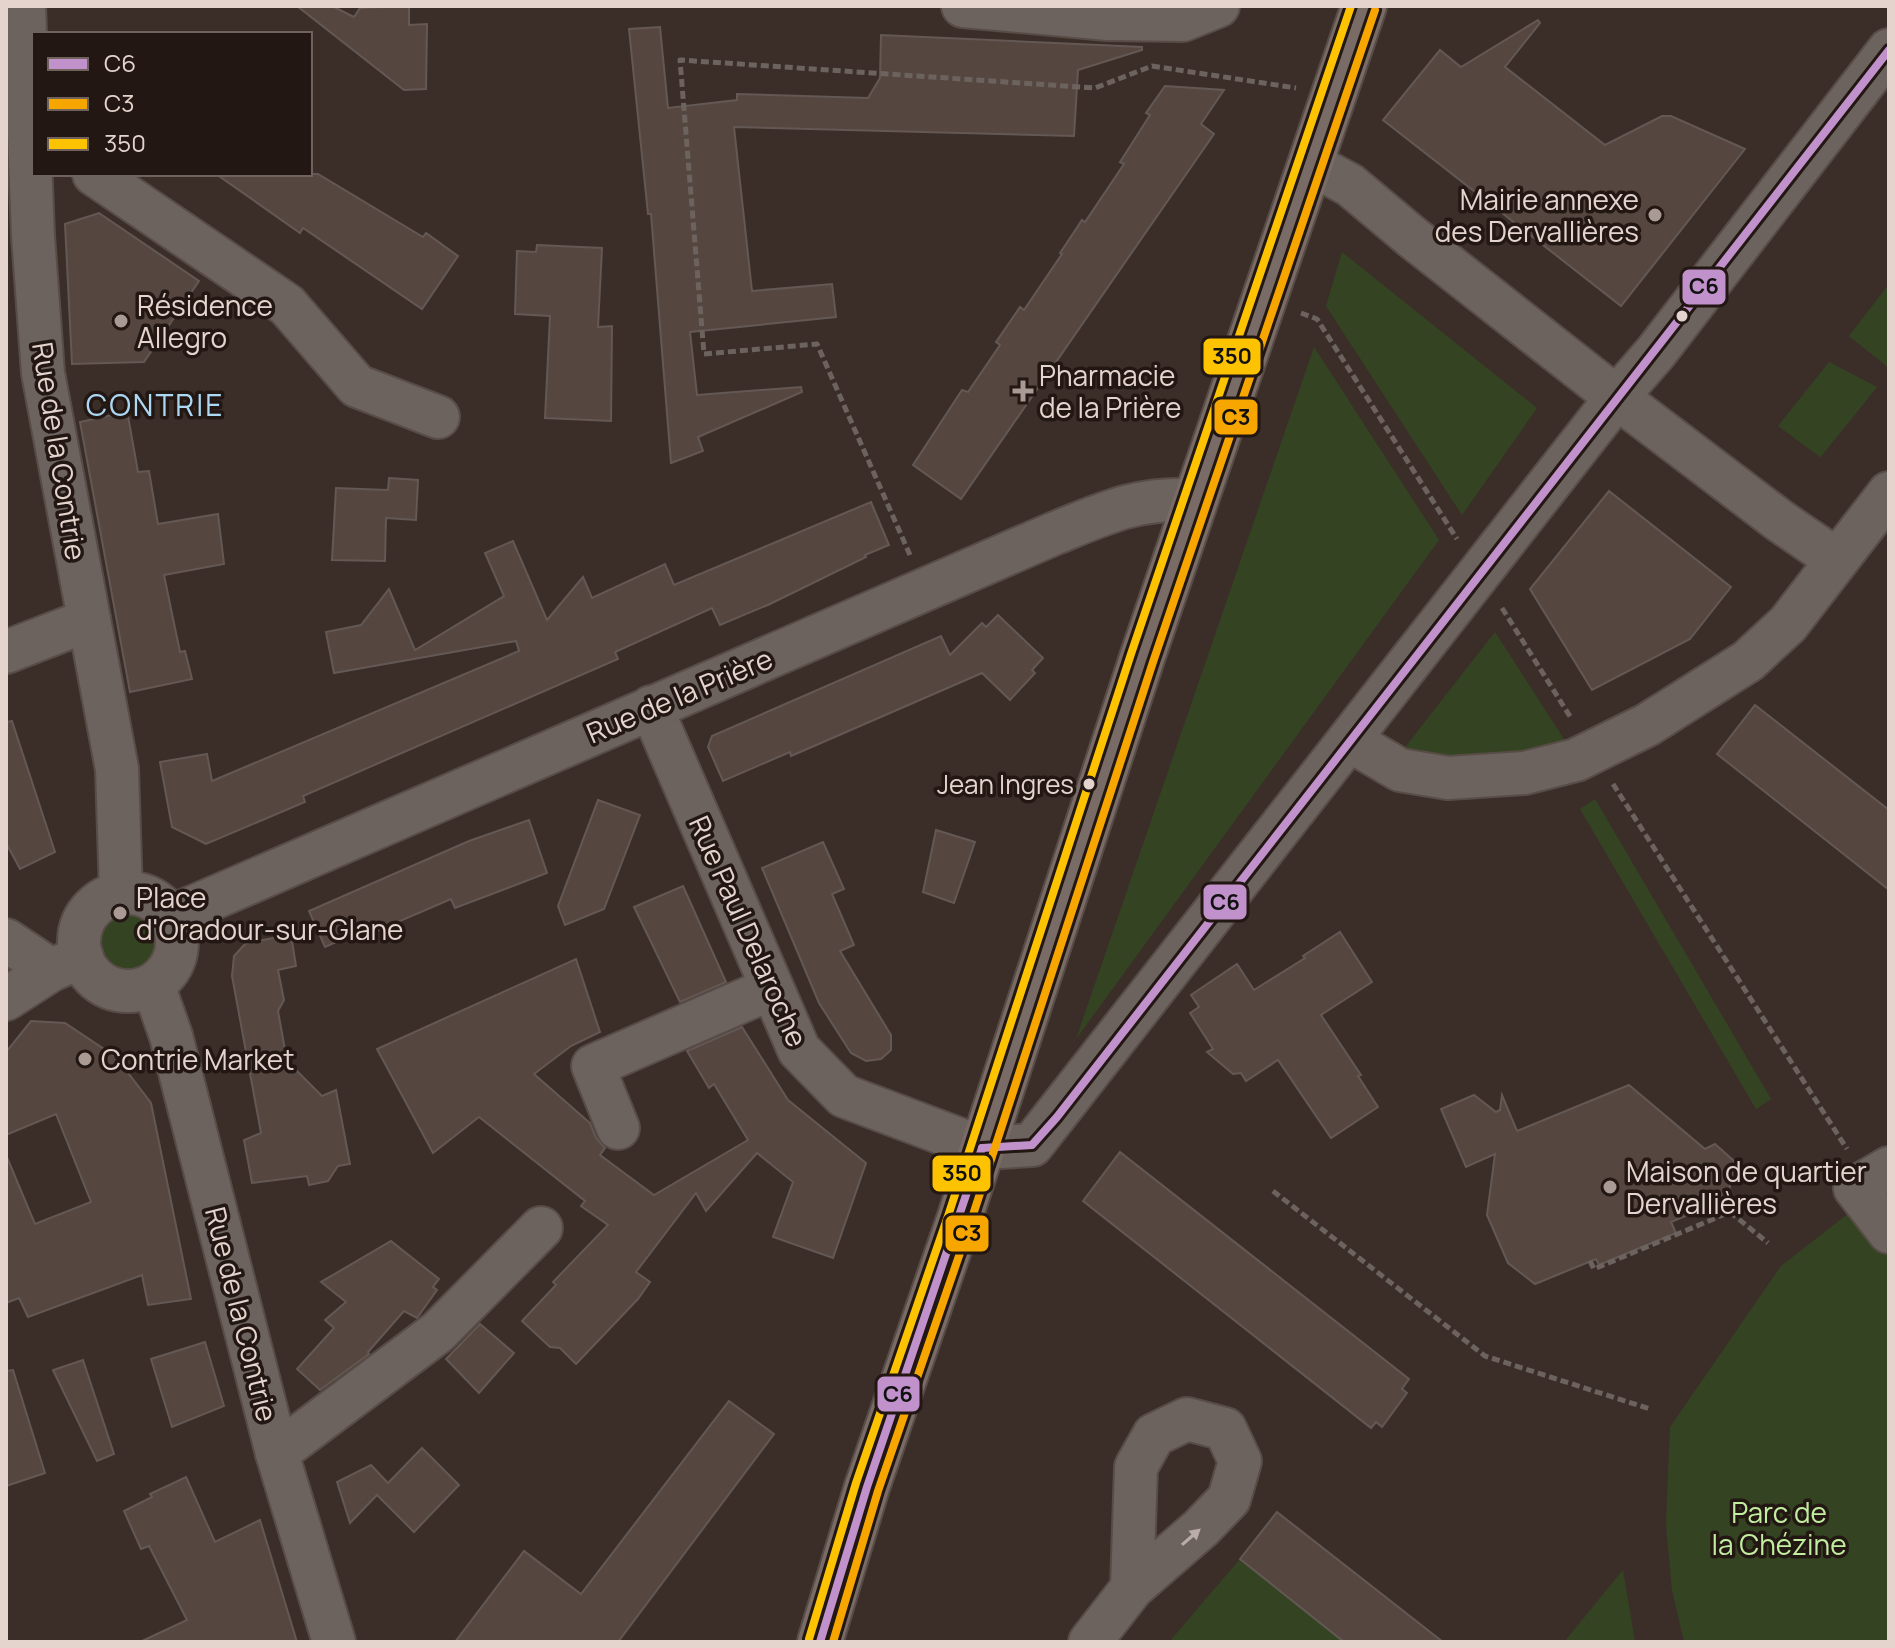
<svg xmlns="http://www.w3.org/2000/svg" width="1895" height="1648" font-family="Manrope,sans-serif">
  <rect width="100%" height="100%" fill="#3b2e29"/>
  <!-- green -->
  <g fill="#344422">
    <polygon points="1342,252 1537,408 1462,515 1326,306"/>
    <polygon points="1889,284 1889,368 1849,336"/>
    <polygon points="1314,347 1439,540 1076,1039"/>
    <polygon points="1829,362 1877,387 1819,459 1820,457 1778,426"/>
    <polygon points="1495,632 1567,744 1522,759 1399,755"/>
    <polygon points="1595,799 1771,1099 1756,1109 1580,809"/>
    <circle cx="128" cy="942" r="32"/>
    <polygon points="1889,1182 1889,1642 1684,1642 1672,1590 1666,1526 1670,1427 1781,1266"/>
    <polygon points="1240,1559 1345,1642 1169,1642"/>
    <polygon points="1623,1570 1635,1642 1564,1642"/>
  </g>
  <!-- building -->
  <g fill="#564640" stroke="#645854" stroke-width="2">
    <polygon points="297,6 332,6 354,17 360,8 409,6 409,25 427,24 426,89 404,90"/>
    <polygon points="1538,20 1540,23 1505,67 1605,145 1662,116 1671,116 1745,149 1621,306 1383,120 1440,50 1461,67"/>
    <polygon points="660,27 668,108 737,100 737,94 868,98 880,78 881,35 1142,47 1142,50 1078,70 1074,136 734,127 752,291 832,284 836,317 690,332 697,395 801,387 802,392 698,437 703,451 671,463 651,214 648,214 629,29"/>
    <polygon points="1165,86 1224,90 1201,124 1214,134 961,499 913,465 962,390 968,392 1000,345 996,342 1020,307 1024,310 1062,254 1060,253 1082,220 1085,222 1124,164 1120,162 1150,115 1146,113"/>
    <polygon points="216,174 318,174 423,237 426,233 458,256 422,309 303,228 300,233"/>
    <polygon points="99,213 199,281 144,362 72,364 65,224"/>
    <polygon points="537,245 602,248 598,327 612,326 611,421 545,418 550,316 515,314 517,251 536,252"/>
    <polygon points="112,415 128,416 138,472 149,471 158,524 218,514 224,564 164,575 180,652 185,651 192,679 130,692 80,422"/>
    <polygon points="389,478 418,480 416,520 386,518 385,561 332,560 336,488 388,490"/>
    <polygon points="1609,491 1731,587 1690,639 1592,690 1530,589"/>
    <polygon points="871,502 889,545 865,555 866,557 770,604 720,625 712,608 615,652 618,659 303,796 305,802 206,844 172,827 160,762 207,754 212,781 519,651 516,641 334,673 326,632 361,625 389,589 415,650 504,596 485,553 513,541 547,620 583,577 592,598 665,564 674,585"/>
    <polygon points="998,615 1043,658 1032,670 1035,673 1010,700 982,673 791,756 790,752 723,781 708,747 712,736 941,636 950,655 982,623 986,627"/>
    <polygon points="1755,705 1889,810 1889,890 1717,754"/>
    <polygon points="12,721 55,852 20,869 6,843 6,722"/>
    <polygon points="598,800 640,815 604,909 565,925 558,906"/>
    <polygon points="529,820 547,873 455,908 451,899 377,931 375,925 325,947 309,911 469,841"/>
    <polygon points="936,830 975,842 954,903 923,892"/>
    <polygon points="823,842 844,889 832,894 854,945 840,951 891,1035 891,1050 881,1059 866,1061 851,1053 819,1003 762,868"/>
    <polygon points="683,886 726,982 680,1002 634,907"/>
    <polygon points="1340,932 1372,982 1321,1015 1361,1075 1358,1076 1378,1107 1331,1138 1278,1060 1246,1081 1241,1073 1233,1074 1207,1052 1213,1049 1190,1013 1199,1007 1191,995 1237,964 1254,990 1305,958 1303,956"/>
    <polygon points="291,935 296,966 278,970 284,1000 278,1011 287,1061 322,1096 336,1090 350,1164 338,1166 328,1181 309,1185 307,1176 252,1183 244,1140 261,1133 232,976 234,956 246,943"/>
    <polygon points="576,959 600,1032 571,1046 534,1074 590,1123 596,1138 605,1148 600,1155 654,1195 748,1140 714,1084 709,1088 687,1051 742,1027 788,1100 866,1163 833,1258 773,1237 793,1182 757,1153 706,1211 696,1193 636,1272 650,1282 638,1299 576,1364 560,1348 550,1347 522,1321 556,1285 553,1282 608,1225 581,1206 585,1201 479,1117 433,1153 377,1049"/>
    <polygon points="31,1021 65,1023 116,1057 151,1103 191,1299 148,1305 142,1275 28,1317 19,1298 6,1303 6,1155 35,1224 91,1202 56,1114 6,1135 6,1052"/>
    <polygon points="1629,1085 1705,1149 1715,1144 1734,1161 1728,1198 1671,1222 1676,1233 1599,1265 1596,1259 1535,1284 1508,1263 1487,1215 1495,1154 1466,1167 1441,1109 1474,1095 1496,1112 1500,1110 1502,1095 1517,1131"/>
    <polygon points="1120,1152 1409,1379 1402,1389 1407,1393 1382,1427 1376,1422 1371,1428 1083,1201"/>
    <polygon points="391,1241 439,1279 433,1287 437,1290 417,1318 404,1311 368,1352 369,1354 320,1390 297,1369 334,1328 325,1320 346,1302 321,1282"/>
    <polygon points="480,1324 514,1353 479,1393 446,1359"/>
    <polygon points="205,1342 224,1406 172,1427 151,1359"/>
    <polygon points="83,1360 114,1454 97,1461 53,1370"/>
    <polygon points="13,1370 45,1473 6,1486 6,1371"/>
    <polygon points="729,1401 774,1434 618,1642 455,1642 524,1551 581,1594"/>
    <polygon points="422,1448 459,1485 414,1532 377,1495 350,1523 337,1482 371,1465 388,1483"/>
    <polygon points="186,1477 215,1542 260,1520 297,1642 140,1642 187,1620 149,1546 141,1549 124,1511 152,1497 150,1494"/>
    <polygon points="1277,1512 1443,1642 1344,1642 1240,1559"/>
  </g>
  <g fill="none" stroke-linecap="round" stroke-linejoin="round">
    <defs>
      <g id="minor">
        <polyline points="24,6 33,236 43,373 117,769 121,894"/>
        <polyline points="963,6 1108,19 1183,20 1218,6"/>
        <polyline points="1311,164 1350,185 1412,237 1598,383 1780,521 1837,560"/>
        <polyline points="94,174 287,305 357,386 438,417"/>
        <polyline points="6,652 89,620"/>
        <polyline points="651,707 799,1050 844,1096 982,1148 1032,1145 1617,397 1656,352 1889,50"/>
        <polyline points="1349,740 1400,770 1448,778 1525,773 1576,760 1647,725 1748,661 1788,624 1889,493"/>
        <circle cx="128" cy="942" r="49"/>
        <path d="M 170,917 L 1053,534 C 1105,513 1137,497 1196,500"/>
        <polyline points="6,940 51,970"/>
        <polyline points="153,985 171,1036 277,1453 334,1642"/>
        <polyline points="6,999 51,970 82,957"/>
        <polyline points="618,1128 593,1066 772,988"/>
        <polyline points="1889,1168 1855,1188 1889,1232"/>
        <polyline points="277,1453 438,1332 541,1228"/>
        <polyline points="1090,1642 1132,1588 1201,1528 1229,1499 1240,1461 1225,1429 1187,1419 1154,1435 1136,1467 1132,1588"/>
      </g>
      <polyline id="major" points="820,1642 867,1487 960,1217 1142,658 1364,6"/>
    </defs>
    <!-- minor casing -->
    <use href="#minor" stroke="#584c47" stroke-width="46"/>
    <!-- major casing -->
    <use href="#major" stroke="#584c47" stroke-width="48"/>
    <!-- path -->
    <g stroke="#6c635f" stroke-width="5" stroke-dasharray="8 4" stroke-linecap="butt">
      <polyline points="1301,313 1317,319 1457,539"/>
      <polyline points="910,555 817,344 704,354 680,60 1095,88 1152,66 1296,88"/>
      <polyline points="1502,608 1571,718"/>
      <polyline points="1613,784 1847,1149"/>
      <polyline points="1273,1191 1485,1356 1650,1409"/>
      <polyline points="1590,1261 1594,1269 1730,1212 1768,1243"/>
    </g>
    <!-- minor -->
    <use href="#minor" stroke="#6c625e" stroke-width="42"/>
    <!-- major -->
    <use href="#major" stroke="#796b65" stroke-width="44"/>
    <defs>
      <g id="bus-1">
        <polyline points="982,1148 1032,1145 1057,1117 1889,50"/>
        <polyline points="820,1642 867,1487 982,1148"/>
      </g>
      <polyline id="bus-2" points="833,1642 878,1491 971,1221 1153,662 1375,10"/>
      <polyline id="bus-3" points="809,1639 856,1483 949,1213 1131,654 1351,6"/>
    </defs>
    <!-- bus-1 casing -->
    <use href="#bus-1" stroke="#221712" stroke-width="14"/>
    <!-- bus-2 casing -->
    <use href="#bus-2" stroke="#221712" stroke-width="14"/>
    <!-- bus-3 casing -->
    <use href="#bus-3" stroke="#221712" stroke-width="14"/>
    <!-- bus-1 -->
    <use href="#bus-1" stroke="#c191cb" stroke-width="8"/>
    <!-- bus-2 -->
    <use href="#bus-2" stroke="#f7a600" stroke-width="8"/>
    <!-- bus-3 -->
    <use href="#bus-3" stroke="#fdc300" stroke-width="8"/>
  </g>
  <!-- one-way arrows -->
  <defs><path id="oneway-solid" d="M-6-.8H1V-3.2L6.5 0L1 3.2V.8H-6Z" transform="scale(2)"/></defs>
  <use fill="#baaca6" href="#oneway-solid" transform="translate(1191 1537) rotate(-41)"/>
  <!-- markers -->
  <g fill="#a99a94" stroke="#221712" stroke-width="3">
    <circle cx="1655" cy="215" r="8"/>
    <circle cx="121" cy="321" r="8"/>
    <path d="M1019 379h8v8h8v8h-8v8h-8v-8h-8v-8h8z"/>
    <circle cx="120" cy="913" r="8"/>
    <circle cx="85" cy="1059" r="8"/>
    <circle cx="1610" cy="1187" r="8"/>
  </g>
  <g fill="#e4d4cd" stroke="#221712" stroke-width="3">
    <circle cx="1682" cy="316" r="7"/>
    <circle cx="1089" cy="784" r="7"/>
  </g>
  <g text-anchor="middle" dominant-baseline="central" stroke-width="7" stroke-linejoin="round" paint-order="stroke">
    <!-- bus labels -->
    <g font-size="26" fill="#e4d4cd" stroke="#221712" text-anchor="end">
      <text x="1074" y="784">Jean Ingres</text>
    </g>
    <!-- poi labels -->
    <g font-size="28" fill="#e4d4cd" stroke="#221712" text-anchor="start">
      <text x="1639" y="199" text-anchor="end">Mairie annexe<tspan x="1639" dy="32">des Dervallières</tspan></text>
      <text x="137" y="305">Résidence<tspan x="137" dy="32">Allegro</tspan></text>
      <text x="1039" y="375">Pharmacie<tspan x="1039" dy="32">de la Prière</tspan></text>
      <text x="136" y="897">Place<tspan x="136" dy="32">d'Oradour-sur-Glane</tspan></text>
      <text x="101" y="1059">Contrie Market</text>
      <text x="1626" y="1171">Maison de quartier<tspan x="1626" dy="32">Dervallières</tspan></text>
    </g>
    <!-- street labels -->
    <g font-size="28" fill="#e4d4cd" stroke="#221712">
      <text transform="translate(60 451) rotate(81)">Rue de la Contrie</text>
      <text transform="translate(679 695) rotate(-23)">Rue de la Prière</text>
      <text transform="translate(749 931) rotate(66)">Rue Paul Delaroche</text>
      <text transform="translate(242 1314) rotate(76)">Rue de la Contrie</text>
    </g>
    <!-- park labels -->
    <g font-size="28" fill="#c1ed9f" stroke="#221712">
      <text x="1779" y="1512">Parc de<tspan x="1779" dy="32">la Chézine</tspan></text>
    </g>
    <!-- neighbourhood labels -->
    <g font-size="30" letter-spacing="2" fill="#add8f4" stroke="#221712">
      <text x="155" y="404">CONTRIE</text>
    </g>
  </g>
  <g stroke="#221712" stroke-width="3">
    <rect x="1681" y="268" width="46" height="38" rx="8" fill="#c191cb"/>
    <rect x="1202" y="337" width="60" height="39" rx="8" fill="#fdc300"/>
    <rect x="1213" y="398" width="46" height="38" rx="8" fill="#f7a600"/>
    <rect x="1202" y="883" width="46" height="38" rx="8" fill="#c191cb"/>
    <rect x="931" y="1154" width="61" height="39" rx="8" fill="#fdc300"/>
    <rect x="944" y="1214" width="46" height="39" rx="8" fill="#f7a600"/>
    <rect x="876" y="1375" width="45" height="38" rx="8" fill="#c191cb"/>
  </g>
  <g font-size="22" text-anchor="middle" font-weight="bold" fill="#111">
    <text x="1704" y="294">C6</text>
    <text x="1232" y="364">350</text>
    <text x="1236" y="425">C3</text>
    <text x="1225" y="910">C6</text>
    <text x="962" y="1181">350</text>
    <text x="967" y="1241">C3</text>
    <text x="898" y="1402">C6</text>
  </g>
  <!-- border -->
  <rect width="1895" height="1648" fill="none" stroke="#e4d4cd" stroke-width="16"/>
  <!-- legend -->
  <rect x="32" y="32" width="280" height="144" fill="#221712" stroke="#70635d" stroke-width="2"/>
  <rect x="48" y="58" width="40" height="12" fill="#c191cb" stroke="#70635d" stroke-width="2"/>
  <text x="104" y="72" font-size="24" fill="#e4d4cd">C6</text>
  <rect x="48" y="98" width="40" height="12" fill="#f7a600" stroke="#70635d" stroke-width="2"/>
  <text x="104" y="112" font-size="24" fill="#e4d4cd">C3</text>
  <rect x="48" y="138" width="40" height="12" fill="#fdc300" stroke="#70635d" stroke-width="2"/>
  <text x="104" y="152" font-size="24" fill="#e4d4cd">350</text>
</svg>
